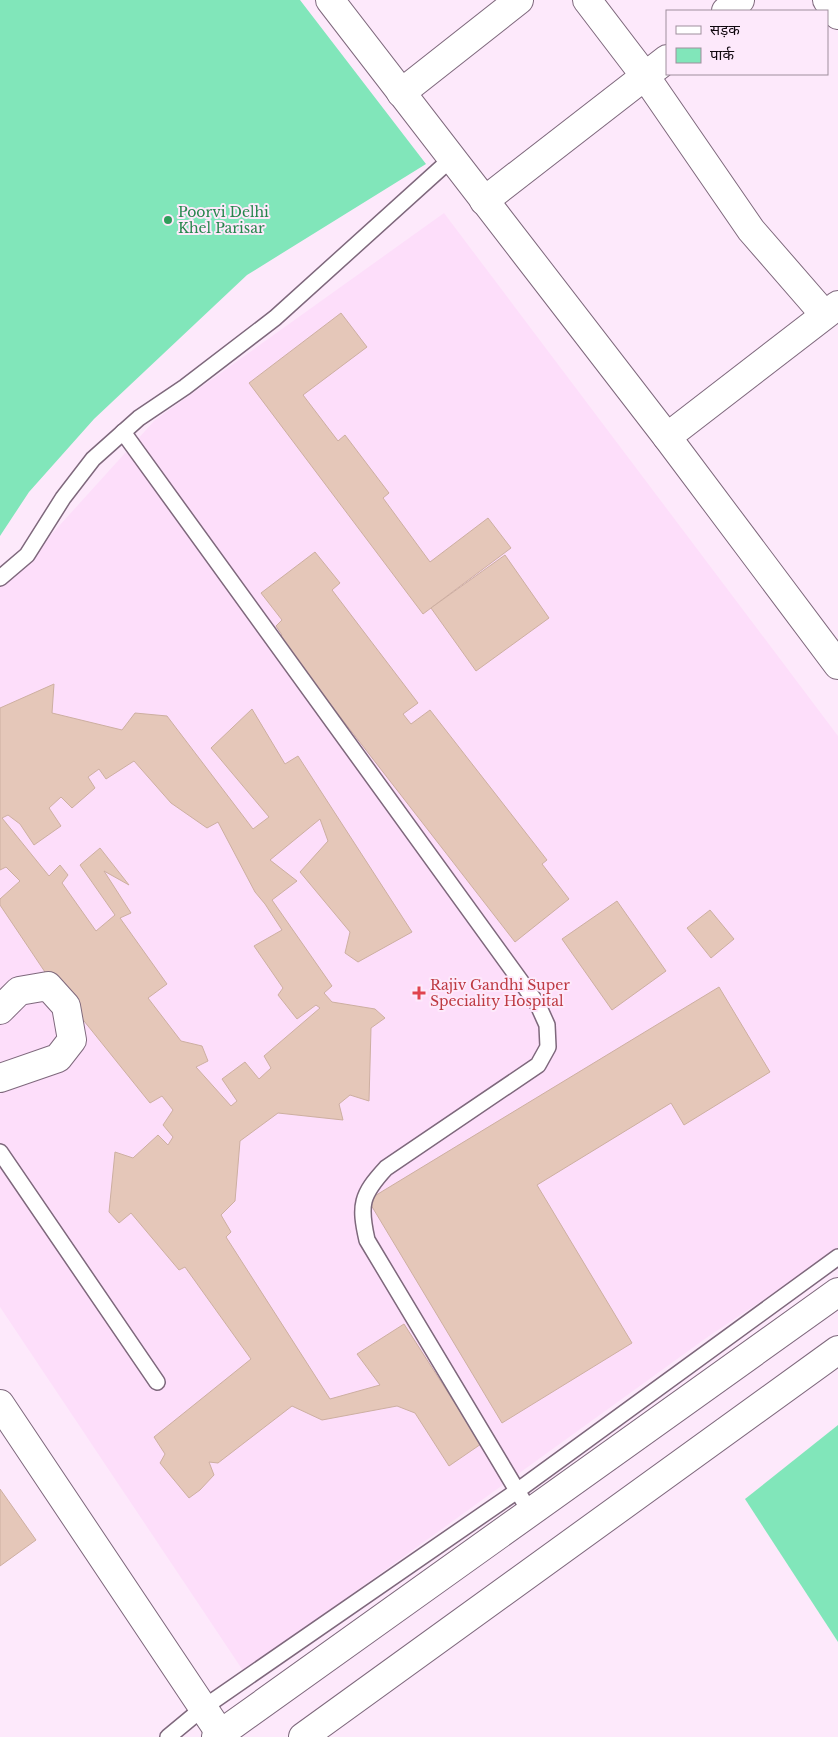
<svg xmlns="http://www.w3.org/2000/svg" width="838" height="1737" font-family="'Libre Baskerville','Noto Sans Devanagari',serif">
  <rect width="100%" height="100%" fill="#fde9fb"/>
  <!-- built -->
  <polygon fill="#fddefa" points="444,213 838,736 838,1250 709,1336 244,1672 0,1307 0,583 49,537 155,420"/>
  <!-- green -->
  <g fill="#81e6ba">
    <polygon points="0,0 300,0 426,164 247,275 94,419 29,492 0,536"/>
    <polygon points="838,1425 838,1642 745,1499"/>
  </g>
  <!-- building -->
  <g fill="#e5c7b9" stroke="#cdafa1" fill-rule="evenodd">
    <polygon points="341,313 367,347 303,395 338,441 345,435 389,493 383,498 430,562 488,518 511,548 423,614 249,383"/>
    <polygon points="315,552 340,583 332,590 418,703 403,714 411,724 430,710 547,860 542,864 569,899 515,942 279,638 282,635 276,626 282,620 261,593"/>
    <polygon points="505,555 549,618 476,671 431,608"/>
    <path d="M 54,684 L 52,713 L 122,730 L 135,713 L 167,716 L 253,829 L 269,817 L 211,748 L 252,709 L 285,764 L 298,756 L 412,932 L 358,962 L 345,953 L 350,932 L 300,872 L 328,841 L 320,819 L 270,860 L 297,881 L 272,900 L 332,986 L 324,993 L 332,1002 L 375,1009 L 385,1018 L 371,1028 L 369,1101 L 350,1095 L 339,1104 L 343,1120 L 278,1113 L 240,1141 L 235,1201 L 221,1215 L 231,1232 L 226,1237 L 330,1399 L 380,1385 L 357,1354 L 404,1324 L 481,1444 L 449,1466 L 415,1413 L 397,1406 L 322,1420 L 292,1406 L 218,1463 L 209,1462 L 214,1475 L 200,1490 L 189,1498 L 160,1463 L 165,1454 L 154,1437 L 251,1359 L 185,1267 L 179,1270 L 131,1213 L 119,1223 L 109,1212 L 115,1152 L 133,1158 L 158,1135 L 168,1145 L 173,1137 L 163,1125 L 173,1110 L 162,1096 L 150,1103 L 47,975 L 0,905 L 0,899 L 20,881 L 6,867 L 0,870 L 0,708 ZM 134,761 L 171,803 L 207,828 L 218,822 L 255,892 L 265,904 L 282,930 L 254,946 L 283,988 L 278,995 L 297,1019 L 316,1005 L 320,1008 L 264,1056 L 271,1068 L 259,1079 L 245,1062 L 222,1079 L 237,1101 L 231,1106 L 196,1067 L 208,1061 L 202,1046 L 181,1041 L 148,998 L 167,984 L 120,918 L 131,913 L 104,871 L 129,885 L 100,848 L 80,865 L 115,915 L 96,931 L 62,883 L 68,875 L 60,865 L 49,876 L 2,818 L 8,815 L 20,824 L 34,845 L 61,826 L 49,808 L 61,797 L 72,808 L 95,788 L 88,777 L 99,769 L 106,779 Z"/>
    <polygon points="617,901 666,971 612,1010 562,939"/>
    <polygon points="710,910 734,939 711,958 687,928"/>
    <polygon points="719,987 770,1072 684,1125 671,1103 537,1185 632,1343 502,1423 368,1200"/>
    <polygon points="0,1489 36,1540 0,1566"/>
  </g>
  <g fill="none" stroke-linecap="round" stroke-linejoin="round">
    <defs>
      <g id="service">
        <path d="M 123,432 L 538,1005 L 547,1025 L 548,1047 L 538,1065 L 386,1168 C 361,1195 359,1205 367,1240 L 530,1512"/>
        <polyline points="0,578 27,555 63,498 93,459 139,418 185,387 275,318 451,159"/>
        <polyline points="0,1152 157,1382"/>
        <polyline points="168,1737 203,1708 517,1491 838,1257"/>
      </g>
      <g id="minor">
        <polyline points="330,0 667,437 838,665"/>
        <polyline points="587,0 645,76 751,230 824,314"/>
        <polyline points="827,0 838,15"/>
        <polyline points="726,11 740,0"/>
        <polyline points="401,93 519,0"/>
        <polyline points="484,201 667,59"/>
        <polyline points="667,437 838,305"/>
        <polyline points="0,1010 19,991 48,986 66,1006 72,1040 58,1058 0,1078"/>
        <polyline points="0,1404 220,1733"/>
      </g>
      <g id="secondary">
        <polyline points="216,1737 838,1292"/>
        <polyline points="303,1737 838,1350"/>
      </g>
    </defs>
    <!-- service casing -->
    <use href="#service" stroke="#7e687c" stroke-width="18"/>
    <!-- minor casing -->
    <use href="#minor" stroke="#7e687c" stroke-width="30"/>
    <!-- secondary casing -->
    <use href="#secondary" stroke="#7e687c" stroke-width="30"/>
    <!-- service -->
    <use href="#service" stroke="#fff" stroke-width="15"/>
    <!-- minor -->
    <use href="#minor" stroke="#fff" stroke-width="28"/>
    <!-- secondary -->
    <use href="#secondary" stroke="#fff" stroke-width="28"/>
  </g>
  <!-- markers -->
  <circle fill="#2e9e5b" stroke="#fde9fb" stroke-width="2" cx="168" cy="220" r="5"/>
  <path fill="#e0444e" stroke="#fde9fb" stroke-width="2" d="M416.5 985.5h5v5h5v5h-5v5h-5v-5h-5v-5h5z"/>
  <g text-anchor="middle" dominant-baseline="central" stroke-width="4" stroke-linejoin="round" paint-order="stroke">
    <!-- leisure labels -->
    <g font-size="14" fill="#27864d" stroke="#fde9fb" text-anchor="start">
      <text x="178" y="212">Poorvi Delhi<tspan x="178" dy="16">Khel Parisar</tspan></text>
    </g>
    <!-- health labels -->
    <g font-size="14" fill="#be3a42" stroke="#fde9fb" text-anchor="start">
      <text x="430" y="985">Rajiv Gandhi Super<tspan x="430" dy="16">Speciality Hospital</tspan></text>
    </g>
  </g>
  <!-- legend -->
  <rect x="666" y="10" width="162" height="65" fill="#fde9fb" stroke="#9f8f9d"/>
  <rect x="676" y="26" width="25" height="8" fill="#ffffff" stroke="#9f8f9d"/>
  <text x="710" y="35" font-size="15" fill="#110910">सड़क</text>
  <rect x="676" y="48" width="25" height="15" fill="#81e6ba" stroke="#9f8f9d"/>
  <text x="710" y="60" font-size="15" fill="#110910">पार्क</text>
</svg>
